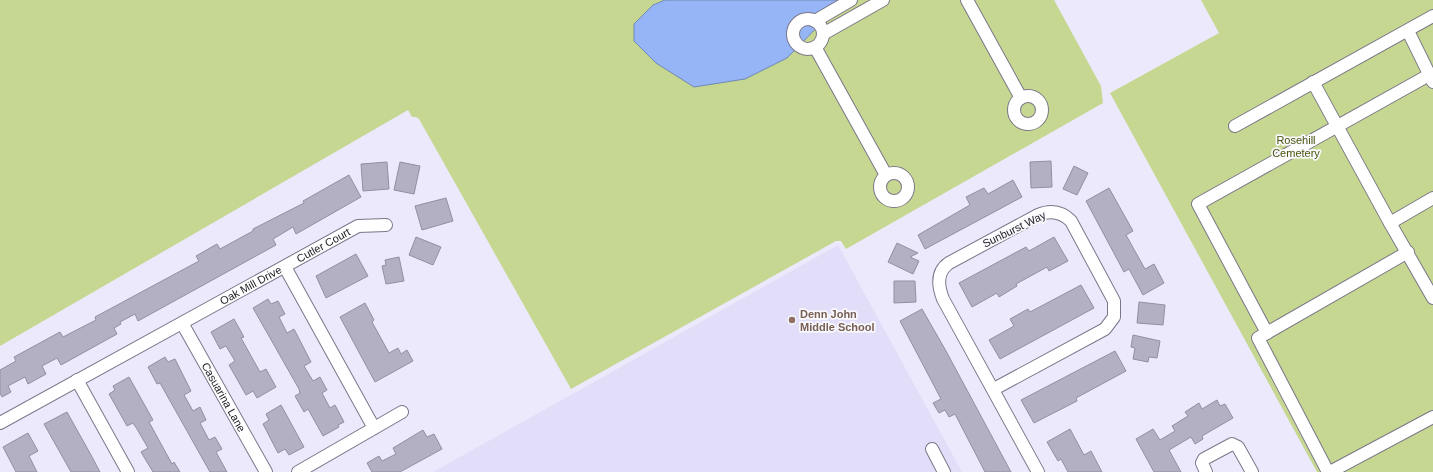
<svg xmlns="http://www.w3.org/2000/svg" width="1433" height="472" font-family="Helvetica,sans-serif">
  <rect width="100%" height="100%" fill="#ede9fd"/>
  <!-- built -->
  <polygon fill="#e2ddf8" points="838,245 962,472 433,472 569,396"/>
  <!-- green -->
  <g fill="#c5d790">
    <polygon points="0,0 665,0 653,5 840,0 1054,0 1101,86 1103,103 846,249 841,241 836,241 571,389 419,119 416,117 412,117 408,110 0,346"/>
    <polygon points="1201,0 1433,0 1433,472 1317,472 1110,93 1219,33"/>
  </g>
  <!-- water -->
  <polygon fill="#95b5f6" stroke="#7187b6" points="665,0 840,0 829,15 787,58 745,79 694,87 656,63 634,41 634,24 653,5"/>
  <!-- building -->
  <g fill="#b3b0c3" stroke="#928fa1">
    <polygon points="1051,161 1052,187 1031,188 1030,162"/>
    <polygon points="387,162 389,189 363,191 361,164"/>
    <polygon points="400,162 420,166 414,194 394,190"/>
    <polygon points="1074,166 1088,173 1077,195 1063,189"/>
    <polygon points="349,175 361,197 296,234 293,227 273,239 276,245 138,321 135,314 120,322 121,324 114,328 117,334 61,365 57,358 42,366 46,374 28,384 25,377 8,386 11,392 2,397 0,393 0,370 16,361 14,357 60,332 63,337 96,320 95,317 199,261 196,256 217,244 220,249 253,231 253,229 304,203 303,201"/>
    <polygon points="1013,180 1022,197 925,249 918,235 970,205 966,197 984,188 988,194"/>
    <polygon points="1109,188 1133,231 1126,235 1145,269 1154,264 1164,283 1143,295 1129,269 1124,272 1086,201"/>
    <polygon points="446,198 453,221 422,230 415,206"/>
    <polygon points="416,237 441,247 433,265 409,255"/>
    <polygon points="1054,237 1068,261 1049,271 1047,267 1016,284 1017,286 999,297 997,293 972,307 959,283 1026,247 1029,251"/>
    <polygon points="897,243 918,253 910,257 919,261 913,274 888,262"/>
    <polygon points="356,254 368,276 326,298 316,276"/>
    <polygon points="399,257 404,281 386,284 382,266 386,265 385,260"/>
    <polygon points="894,281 915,281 916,302 894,303"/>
    <polygon points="1081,285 1094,308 1000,359 989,340 1014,326 1010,319 1028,309 1030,312"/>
    <polygon points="268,299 271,304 278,301 285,314 279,317 287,333 294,329 311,362 304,366 313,381 320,377 327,390 322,393 330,408 335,405 344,422 338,425 339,427 323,436 308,409 304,412 295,396 300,393 299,389 253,308"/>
    <polygon points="1139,302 1165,305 1163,325 1137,323"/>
    <polygon points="365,303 374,320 372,322 389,353 398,348 401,354 407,350 413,361 375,382 340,317"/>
    <polygon points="922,309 946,351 1011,472 985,472 955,414 949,417 945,410 939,413 933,403 941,399 900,321"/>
    <polygon points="234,319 244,337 241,338 260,372 266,369 276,387 257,398 253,391 246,395 229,365 235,361 226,346 220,349 211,332"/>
    <polygon points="1133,335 1160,341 1157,358 1149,357 1148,362 1133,359 1135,348 1131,347"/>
    <polygon points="1115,351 1126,371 1076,398 1077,401 1034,423 1021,400"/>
    <polygon points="165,357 168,362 175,359 191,391 184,395 193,411 200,407 206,420 200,423 209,440 215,437 222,449 216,452 227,472 210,472 160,383 157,384 148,367"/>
    <polygon points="129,377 153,420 149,422 172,464 174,462 180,472 153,472 141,452 148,448 137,429 133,423 127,426 109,394 115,390 113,386"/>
    <polygon points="1217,400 1220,406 1225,404 1233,418 1202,436 1203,439 1195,444 1191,437 1169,450 1181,472 1154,472 1136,439 1153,429 1160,440 1175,431 1172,426 1188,416 1185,412 1199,403 1202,409"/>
    <polygon points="281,405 304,447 289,455 285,449 278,453 263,424 269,420 266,414"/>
    <polygon points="67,412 91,455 100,472 71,472 44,424"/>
    <polygon points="1070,429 1084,455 1091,451 1102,472 1068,472 1061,459 1058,461 1047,442"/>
    <polygon points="423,430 427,437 434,434 442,449 400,472 372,472 367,463 379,456 382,461 396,454 393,448"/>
    <polygon points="28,433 38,451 29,456 37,472 16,472 3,447"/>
  </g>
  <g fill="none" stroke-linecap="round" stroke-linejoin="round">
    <defs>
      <g id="minor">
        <polyline points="967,0 1021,98"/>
        <circle cx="808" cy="34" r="15"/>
        <polyline points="815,21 851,0"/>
        <polyline points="1408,31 1433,82"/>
        <polyline points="823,34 883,0"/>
        <polyline points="815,47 886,175"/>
        <polyline points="1313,82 1390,223 1433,298"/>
        <circle cx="1028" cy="110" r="14"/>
        <polyline points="1235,126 1433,16"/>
        <circle cx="894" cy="187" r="14"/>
        <polyline points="1390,223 1433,198"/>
        <polyline points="285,267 374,428"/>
        <path id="s1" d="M 182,323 L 266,472"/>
        <polyline points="1267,333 1198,204 1429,75"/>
        <polyline points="77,380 128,472"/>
        <path d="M 994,389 L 1105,329 L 1114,317 L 1114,301 L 1071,221 C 1061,211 1050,210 1038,215 L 949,263 C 936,272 938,286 943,299 L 1038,472"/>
        <path id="s2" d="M 0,423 L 358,226 L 386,225"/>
        <polyline points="932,449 944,472"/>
        <polyline points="298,472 402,412"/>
        <polyline points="1206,472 1202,463 1204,459 1232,444 1238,447 1252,472"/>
        <polyline points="1328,472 1258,338 1408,252"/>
        <polyline points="1330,472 1433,417"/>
      </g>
    </defs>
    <!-- minor casing -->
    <use href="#minor" stroke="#7b7789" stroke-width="14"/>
    <!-- minor -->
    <use href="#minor" stroke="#fff" stroke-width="12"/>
  </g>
  <!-- markers -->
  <circle fill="#8d6e63" stroke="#f9f9fd" stroke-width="1.5" cx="792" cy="320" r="4"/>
  <g text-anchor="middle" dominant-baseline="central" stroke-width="3.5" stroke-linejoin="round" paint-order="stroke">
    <!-- park labels -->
    <g font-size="11" fill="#47540d" stroke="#f9f9fd">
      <text x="1296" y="140">Rosehill<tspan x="1296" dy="13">Cemetery</tspan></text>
    </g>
    <!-- street labels -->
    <g font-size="11" fill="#1d1b22" stroke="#f9f9fd">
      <text transform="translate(1014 229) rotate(-26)">Sunburst Way</text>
      <text stroke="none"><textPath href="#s2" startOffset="369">Cutler Court</textPath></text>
      <text stroke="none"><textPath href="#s2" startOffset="286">Oak Mill Drive</textPath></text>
      <text stroke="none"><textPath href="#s1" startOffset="85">Casuarina Lane</textPath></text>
    </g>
    <!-- education labels -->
    <g font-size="11" font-weight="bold" fill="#785e54" stroke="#f9f9fd" text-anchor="start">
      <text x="800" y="314">Denn John<tspan x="800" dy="13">Middle School</tspan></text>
    </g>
  </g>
</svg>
